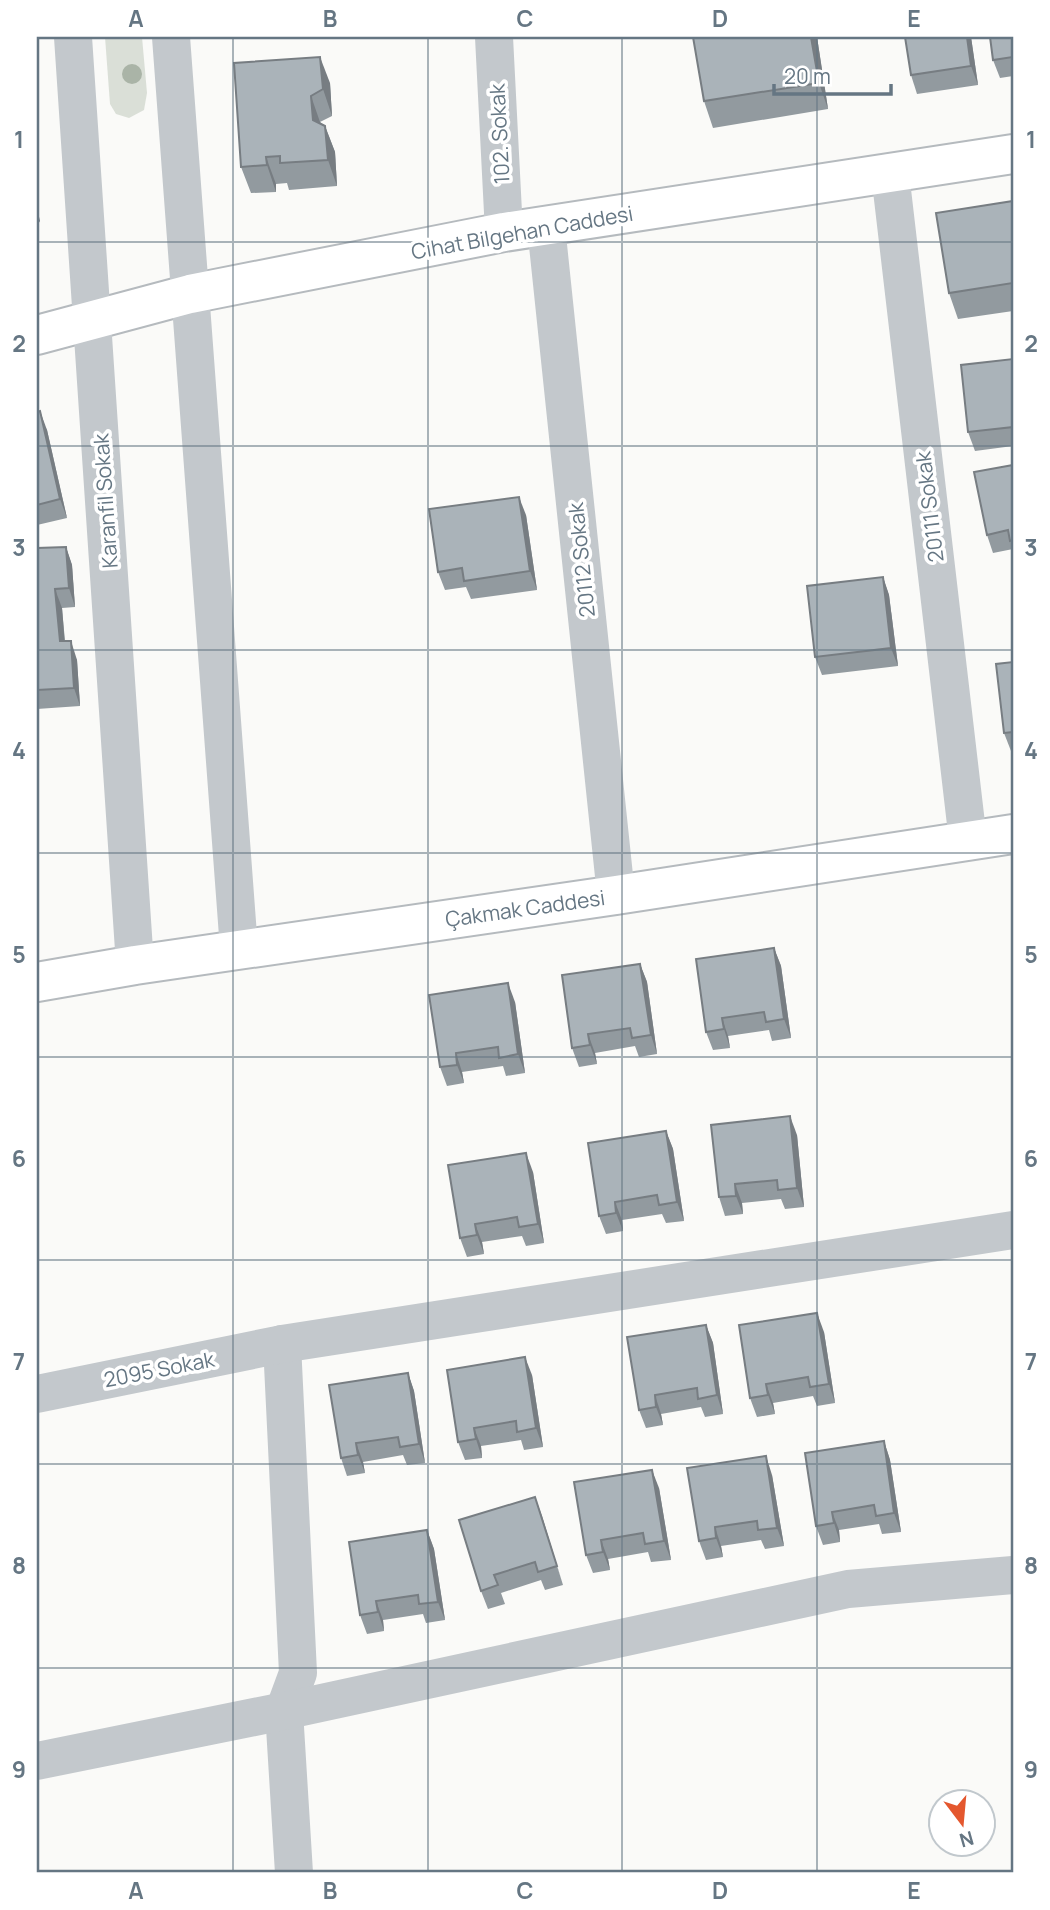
<svg xmlns="http://www.w3.org/2000/svg" width="1050" height="1910" font-family="Manrope,sans-serif">
  <rect width="100%" height="100%" fill="#fafaf8"/>
  <!-- green -->
  <polygon fill="#dadfd7" points="105,37 142,37 147,93 144,110 129,118 116,114 110,104"/>
  <g fill="none" stroke-linecap="round" stroke-linejoin="round">
    <defs>
      <g id="major">
        <polyline points="37,335 190,294 504,232 1013,154"/>
        <polyline points="37,982 135,965 616,895 1013,834"/>
      </g>
    </defs>
    <!-- major casing -->
    <use href="#major" stroke="#b5babe" stroke-width="42"/>
    <!-- minor -->
    <g stroke="#c3c8cc" stroke-width="38">
      <polyline points="73,37 135,965"/>
      <polyline points="171,37 239,949"/>
      <polyline points="494,37 504,232"/>
      <polyline points="890,173 968,841"/>
      <polyline points="546,226 616,895"/>
      <polyline points="282,1344 298,1673 284,1711 294,1873"/>
      <polyline points="37,1394 282,1344 1013,1230"/>
      <polyline points="37,1761 284,1711 848,1589 1013,1575"/>
    </g>
    <!-- major -->
    <use href="#major" stroke="#fff" stroke-width="38"/>
  </g>
  <!-- trees -->
  <circle fill="#aab4a7" cx="132" cy="74" r="10"/>
  <!-- wall -->
  <g fill="#929a9f">
    <polygon points="817,37 828,109 713,128 704,101"/>
    <polygon points="971,37 978,85 917,94 911,75"/>
    <polygon points="1013,37 1013,76 1000,78 993,60"/>
    <polygon points="234,63 330,83 332,116 320,122 325,126 335,152 337,186 289,190 287,183 276,184 276,192 251,193 241,167"/>
    <polygon points="1013,201 1013,311 958,319 949,293"/>
    <polygon points="1013,359 1013,446 975,451 968,432"/>
    <polygon points="37,412 47,430 67,518 37,525"/>
    <polygon points="1013,465 1013,549 993,553 987,535"/>
    <polygon points="526,515 537,590 471,599 466,587 445,590 438,572"/>
    <polygon points="66,547 72,565 75,607 62,608 65,641 77,660 80,706 37,709 37,548"/>
    <polygon points="883,577 889,595 898,666 822,675 815,657"/>
    <polygon points="1013,662 1013,751 1011,751 1004,733"/>
    <polygon points="774,948 781,966 791,1038 772,1041 769,1030 728,1036 730,1048 713,1050 706,1032"/>
    <polygon points="640,964 647,982 657,1054 639,1057 635,1046 595,1053 597,1064 579,1067 572,1048"/>
    <polygon points="515,1002 525,1073 506,1076 503,1066 462,1072 464,1083 447,1086 440,1067"/>
    <polygon points="666,1131 673,1149 684,1221 666,1223 662,1214 622,1220 623,1231 606,1234 599,1216"/>
    <polygon points="797,1135 804,1207 785,1209 781,1199 742,1203 743,1214 725,1216 719,1197"/>
    <polygon points="533,1172 544,1243 526,1246 522,1236 482,1242 484,1254 467,1257 460,1238"/>
    <polygon points="706,1325 713,1343 723,1414 705,1417 701,1407 661,1414 663,1425 646,1428 639,1410"/>
    <polygon points="824,1332 835,1403 817,1406 813,1396 773,1403 775,1414 757,1417 750,1398"/>
    <polygon points="408,1373 414,1391 425,1463 407,1465 403,1455 363,1462 365,1473 347,1476 341,1458"/>
    <polygon points="532,1375 543,1447 524,1450 521,1440 481,1446 482,1458 465,1460 458,1442"/>
    <polygon points="884,1441 890,1460 901,1532 882,1534 879,1524 839,1530 840,1542 823,1545 816,1526"/>
    <polygon points="772,1475 784,1546 765,1549 761,1540 721,1546 723,1557 706,1560 699,1541"/>
    <polygon points="659,1488 671,1560 651,1562 648,1552 608,1559 610,1570 593,1573 586,1555"/>
    <polygon points="535,1497 563,1585 545,1590 541,1580 501,1593 505,1604 488,1609 481,1591"/>
    <polygon points="427,1530 434,1549 445,1620 426,1623 423,1614 383,1620 384,1631 367,1634 360,1615"/>
  </g>
  <!-- shaded-wall -->
  <g fill="#777d82">
    <polygon points="811,37 817,37 828,109 819,83"/>
    <polygon points="967,37 971,37 978,85 971,66"/>
    <polygon points="320,57 330,83 332,116 323,89"/>
    <polygon points="311,96 320,122 323,146 313,120"/>
    <polygon points="325,126 335,152 337,186 328,160"/>
    <polygon points="266,157 276,184 276,192 267,165"/>
    <polygon points="37,208 40,221 37,226"/>
    <polygon points="40,411 47,430 67,518 60,499"/>
    <polygon points="519,497 526,515 537,590 530,571"/>
    <polygon points="66,547 72,565 75,607 69,588"/>
    <polygon points="883,577 889,595 898,666 891,648"/>
    <polygon points="55,589 62,608 66,659 60,641"/>
    <polygon points="71,641 77,660 80,706 74,688"/>
    <polygon points="774,948 781,966 791,1038 784,1019"/>
    <polygon points="640,964 647,982 657,1054 651,1035"/>
    <polygon points="508,983 515,1002 525,1073 518,1054"/>
    <polygon points="722,1018 728,1036 730,1048 724,1029"/>
    <polygon points="588,1034 595,1053 597,1064 590,1045"/>
    <polygon points="456,1053 462,1072 464,1083 457,1065"/>
    <polygon points="790,1116 797,1135 804,1207 797,1188"/>
    <polygon points="666,1131 673,1149 684,1221 677,1202"/>
    <polygon points="526,1153 533,1172 544,1243 538,1224"/>
    <polygon points="735,1184 742,1203 743,1214 736,1196"/>
    <polygon points="615,1202 622,1220 623,1231 616,1213"/>
    <polygon points="475,1224 482,1242 484,1254 477,1235"/>
    <polygon points="817,1313 824,1332 835,1403 829,1384"/>
    <polygon points="706,1325 713,1343 723,1414 717,1395"/>
    <polygon points="525,1357 532,1375 543,1447 536,1428"/>
    <polygon points="408,1373 414,1391 425,1463 419,1444"/>
    <polygon points="766,1384 773,1403 775,1414 768,1395"/>
    <polygon points="655,1395 661,1414 663,1425 656,1407"/>
    <polygon points="474,1428 481,1446 482,1458 476,1439"/>
    <polygon points="884,1441 890,1460 901,1532 894,1513"/>
    <polygon points="356,1443 363,1462 365,1473 358,1455"/>
    <polygon points="766,1456 772,1475 784,1546 777,1528"/>
    <polygon points="652,1470 659,1488 671,1560 664,1541"/>
    <polygon points="535,1497 542,1516 563,1585 557,1566"/>
    <polygon points="832,1512 839,1530 840,1542 834,1523"/>
    <polygon points="715,1527 721,1546 723,1557 716,1538"/>
    <polygon points="427,1530 434,1549 445,1620 438,1602"/>
    <polygon points="601,1540 608,1559 610,1570 603,1552"/>
    <polygon points="376,1601 383,1620 384,1631 378,1612"/>
  </g>
  <!-- building -->
  <g fill="#aab3b9" stroke="#777d82" stroke-width="2">
    <polygon points="693,37 811,37 819,83 704,101"/>
    <polygon points="905,37 967,37 971,66 911,75"/>
    <polygon points="990,37 1013,37 1013,57 993,60"/>
    <polygon points="320,57 323,89 311,96 313,120 325,126 328,160 280,163 280,156 266,157 267,165 241,167 234,63"/>
    <polygon points="1013,201 1013,283 949,293 936,213"/>
    <polygon points="1013,359 1013,427 968,432 961,365"/>
    <polygon points="40,411 60,499 37,505 37,412"/>
    <polygon points="1013,465 1013,540 1010,541 1008,530 987,535 974,472"/>
    <polygon points="519,497 530,571 464,581 462,568 438,572 429,509"/>
    <polygon points="66,547 69,588 55,589 60,641 71,641 74,688 37,690 37,548"/>
    <polygon points="883,577 891,648 815,657 807,586"/>
    <polygon points="1013,662 1013,732 1004,733 996,664"/>
    <polygon points="774,948 784,1019 766,1022 764,1012 722,1018 724,1029 706,1032 696,959"/>
    <polygon points="640,964 651,1035 632,1038 630,1028 588,1034 590,1045 572,1048 562,975"/>
    <polygon points="508,983 518,1054 499,1058 498,1047 456,1053 457,1065 440,1067 429,995"/>
    <polygon points="790,1116 797,1188 778,1190 777,1180 735,1184 736,1196 719,1197 711,1125"/>
    <polygon points="666,1131 677,1202 659,1205 657,1195 615,1202 616,1213 599,1216 588,1143"/>
    <polygon points="526,1153 538,1224 519,1227 517,1217 475,1224 477,1235 460,1238 448,1165"/>
    <polygon points="817,1313 829,1384 810,1387 808,1377 766,1384 768,1395 750,1398 739,1325"/>
    <polygon points="706,1325 717,1395 698,1399 697,1388 655,1395 656,1407 639,1410 627,1337"/>
    <polygon points="525,1357 536,1428 517,1432 516,1421 474,1428 476,1439 458,1442 447,1370"/>
    <polygon points="408,1373 419,1444 400,1447 398,1437 356,1443 358,1455 341,1458 329,1385"/>
    <polygon points="884,1441 894,1513 876,1516 874,1505 832,1512 834,1523 816,1526 805,1453"/>
    <polygon points="766,1456 777,1528 758,1530 757,1521 715,1527 716,1538 699,1541 687,1468"/>
    <polygon points="652,1470 664,1541 645,1544 643,1533 601,1540 603,1552 586,1555 574,1482"/>
    <polygon points="535,1497 557,1566 538,1572 535,1562 494,1575 498,1585 481,1591 459,1520"/>
    <polygon points="427,1530 438,1602 419,1604 418,1595 376,1601 378,1612 360,1615 349,1542"/>
  </g>
  <!-- grid -->
  <path fill="none" stroke="#657683" stroke-width="2" stroke-opacity="0.55" d="M 233,37 L 233,1873M 428,37 L 428,1873M 622,37 L 622,1873M 817,37 L 817,1873M 37,242 L 1013,242M 37,446 L 1013,446M 37,650 L 1013,650M 37,853 L 1013,853M 37,1057 L 1013,1057M 37,1260 L 1013,1260M 37,1464 L 1013,1464M 37,1668 L 1013,1668"/>
  <g text-anchor="middle" dominant-baseline="central" stroke-width="7" stroke-linejoin="round" paint-order="stroke">
    <!-- street labels -->
    <g font-size="21" fill="#657683" stroke="#fff">
      <text transform="translate(499 134) rotate(-93)">102. Sokak</text>
      <text transform="translate(522 232) rotate(-10)">Cihat Bilgehan Caddesi</text>
      <text transform="translate(105 501) rotate(-94)">Karanfil Sokak</text>
      <text transform="translate(929 507) rotate(-97)">20111 Sokak</text>
      <text transform="translate(581 560) rotate(-96)">20112 Sokak</text>
      <text transform="translate(525 908) rotate(-8)">Çakmak Caddesi</text>
      <text transform="translate(159 1369) rotate(-11)">2095 Sokak</text>
    </g>
  </g>
  <!-- border -->
  <rect width="1050" height="1910" fill="none" stroke="#ffffff" stroke-width="77"/>
  <!-- north arrow -->
  <g transform="translate(962 1823) rotate(164)"><circle r="33" fill="#ffffff" stroke="#c1c8cd" stroke-width="2"/>
  <path d="M0-5L12 26L0 18L-12 26Z" fill="#e4572e"/>
  <text y="-10" font-size="19" font-weight="bold" text-anchor="middle" fill="#657683">N</text>
  </g>
  <!-- scale -->
  <path d="M774 84v10h117v-10" fill="none" stroke="#657683" stroke-width="3.5"/>
  <text x="784" y="84" font-size="21" fill="#657683" stroke="#ffffff" stroke-width="5" paint-order="stroke">20 m</text>
  <rect x="38" y="38" width="974" height="1833" fill="none" stroke="#657683" stroke-width="2.5"/>
  <g font-size="23" text-anchor="middle" font-weight="bold" fill="#657683">
    <text x="136" y="27">A</text>
    <text x="330" y="27">B</text>
    <text x="525" y="27">C</text>
    <text x="720" y="27">D</text>
    <text x="914" y="27">E</text>
    <text x="19" y="148">1</text>
    <text x="1031" y="148">1</text>
    <text x="19" y="352">2</text>
    <text x="1031" y="352">2</text>
    <text x="19" y="556">3</text>
    <text x="1031" y="556">3</text>
    <text x="19" y="759">4</text>
    <text x="1031" y="759">4</text>
    <text x="19" y="963">5</text>
    <text x="1031" y="963">5</text>
    <text x="19" y="1167">6</text>
    <text x="1031" y="1167">6</text>
    <text x="19" y="1370">7</text>
    <text x="1031" y="1370">7</text>
    <text x="19" y="1574">8</text>
    <text x="1031" y="1574">8</text>
    <text x="19" y="1778">9</text>
    <text x="1031" y="1778">9</text>
    <text x="136" y="1899">A</text>
    <text x="330" y="1899">B</text>
    <text x="525" y="1899">C</text>
    <text x="720" y="1899">D</text>
    <text x="914" y="1899">E</text>
  </g>
</svg>
